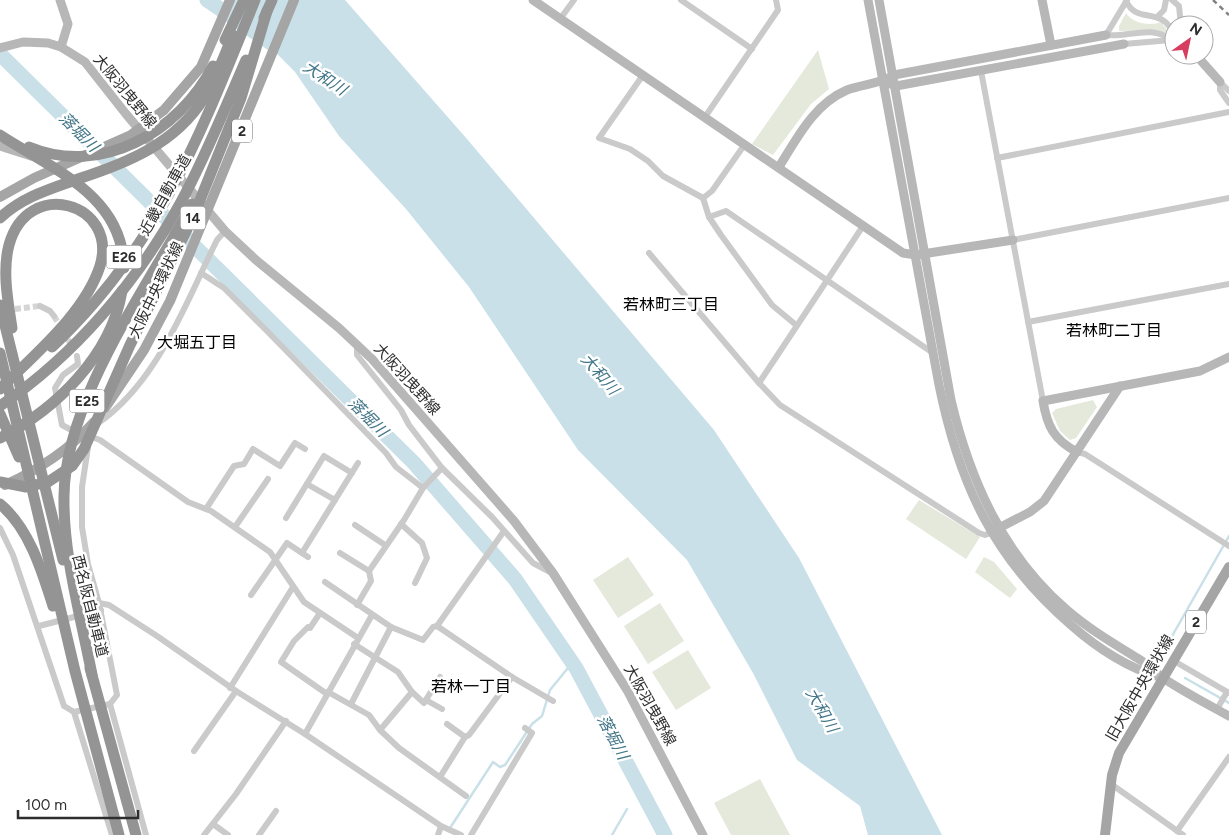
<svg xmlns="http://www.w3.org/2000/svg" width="1229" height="835" font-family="Figtree,'Noto Sans JP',sans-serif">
  <rect width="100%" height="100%" fill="#fff"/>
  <!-- green -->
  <g fill="#e5e9dc">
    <path d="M 1126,13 C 1133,24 1150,26 1161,22 L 1169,33 L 1154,30 L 1119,31 L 1119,26 Z"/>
    <polygon points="818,50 829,89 811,104 773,155 752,144"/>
    <polygon points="1093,400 1097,407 1076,438 1070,440 1060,431 1052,413 1056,409"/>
    <polygon points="919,500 980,537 966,559 906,519"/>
    <polygon points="628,557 654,595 618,618 593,580"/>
    <polygon points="984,557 994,562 1017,589 1010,598 975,572"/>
    <polygon points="660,603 684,641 648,664 624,626"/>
    <polygon points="688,650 711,688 676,710 652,672"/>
    <polygon points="760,779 790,835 731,835 714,803"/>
  </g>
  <!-- water -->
  <polygon fill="#c9e0e8" points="224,0 345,0 467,139 714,430 799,558 942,835 868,835 860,806 797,760 753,673 687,560 578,450 469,287 406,209 339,136 295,72"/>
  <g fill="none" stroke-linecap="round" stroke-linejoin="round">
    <!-- stream -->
    <g stroke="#c9e0e8" stroke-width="2.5">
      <polyline points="1159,659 1229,536"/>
      <polyline points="1185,678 1229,703"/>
      <polyline points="450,828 493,762 500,767 505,765 532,724 542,716 550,690 572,663"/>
      <polyline points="612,835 627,809"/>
    </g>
    <!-- river -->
    <g stroke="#c9e0e8" stroke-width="15">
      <polyline points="207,0 271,43"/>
      <polyline points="0,54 414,463 515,579 576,668 665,835"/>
    </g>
    <!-- street-tunnel -->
    <g stroke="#d5d5d5" stroke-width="6" stroke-dasharray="6 3" stroke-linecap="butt">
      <polyline points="6,310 40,306"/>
      <polyline points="54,316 73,348"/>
    </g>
    <!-- street -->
    <g stroke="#cacaca" stroke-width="6">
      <polyline points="681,0 752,49"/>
      <polyline points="1172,0 1179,6 1181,25"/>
      <path d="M 1126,1 C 1138,26 1161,4 1174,35"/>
      <polyline points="1158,16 1164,10 1166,0"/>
      <polyline points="560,19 574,0"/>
      <path d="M 1106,35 C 1127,38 1152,24 1171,40"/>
      <polyline points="1106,35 1127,0"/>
      <polyline points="1124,44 1171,40"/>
      <polyline points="981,71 1043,401"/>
      <polyline points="643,75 599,138 630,149 648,161 663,176 703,198 712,191 745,144"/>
      <polyline points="1220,82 1220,90 1229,103"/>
      <polyline points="1220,82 1229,91"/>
      <polyline points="705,117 778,10 776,0"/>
      <polyline points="997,158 1229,112"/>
      <polyline points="703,198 709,217 721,235 772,305 796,325"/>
      <polyline points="709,217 726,211 933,353"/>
      <polyline points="1013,240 1229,198"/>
      <polyline points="649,253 759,383 780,405 979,533 985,535 990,533"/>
      <polyline points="201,273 224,288 267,331 386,453 396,467 423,488"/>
      <polyline points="40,306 50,311 54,316"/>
      <polyline points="1028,322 1229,284"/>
      <polyline points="357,344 357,355 401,410 409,425 442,468 492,517 533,563 550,572"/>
      <polyline points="759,383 863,226"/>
      <path d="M 97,424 C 158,382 185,304 217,240 L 225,231"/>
      <polyline points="77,433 62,425 55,388 63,375 78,364 77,356"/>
      <polyline points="89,436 100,440 188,502 211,511 270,552 304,602 358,638"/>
      <polyline points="1077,452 1085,454 1229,546"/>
      <polyline points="307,484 335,500"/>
      <polyline points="206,509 234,466 244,464 253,449 280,466 295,443 305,449"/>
      <polyline points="286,518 324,456 352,473"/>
      <polyline points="401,524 422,543 427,558 415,583"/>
      <polyline points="355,525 385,545"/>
      <polyline points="235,527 268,479"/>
      <polyline points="0,528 13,555 64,706 74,712 110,704 117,695 99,603 88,564 82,527 82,487 88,447"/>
      <polyline points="302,553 358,463"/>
      <polyline points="340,553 369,571"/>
      <polyline points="325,582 391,627 423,640 433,627 437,626 512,677 553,701"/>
      <polyline points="251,595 287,543 308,557"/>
      <polyline points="99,603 109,605 157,636 236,691 305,734 441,826 461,835"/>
      <polyline points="357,605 371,581 369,571 404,520 423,488 442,468"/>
      <polyline points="320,613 310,628 308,627 294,641 281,662 327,694"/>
      <polyline points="39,626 101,610"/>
      <polyline points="437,626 504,531"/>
      <polyline points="354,644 398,672 412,692 424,703 440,677"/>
      <polyline points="1174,661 1229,693"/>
      <polyline points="230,688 293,587"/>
      <polyline points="328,692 369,715 380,730 399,748 466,796"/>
      <polyline points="426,700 442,709"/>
      <polyline points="110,704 146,835"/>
      <polyline points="351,704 391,627"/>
      <polyline points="1217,709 1227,692"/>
      <polyline points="74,712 112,835"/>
      <polyline points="447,724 465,737"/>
      <polyline points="380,730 412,692"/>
      <polyline points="305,734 372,615"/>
      <polyline points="194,751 236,691"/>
      <polyline points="440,777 465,737 469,735 512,677"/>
      <polyline points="1111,784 1183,835"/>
      <polyline points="213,824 228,835"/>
      <polyline points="1177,831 1229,757"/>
      <polyline points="204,835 236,794 286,721"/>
      <polyline points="259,835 276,811"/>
      <polyline points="438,835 441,826"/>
      <polyline points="471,835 532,733 525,728"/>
    </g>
    <!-- secondary -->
    <g stroke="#b7b7b7" stroke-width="9">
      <polyline points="60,0 68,24 61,47"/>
      <polyline points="533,0 903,253 916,255 1013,240"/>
      <path d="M 868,0 L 939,385 C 959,484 994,559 1071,625 C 1097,648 1126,667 1159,677"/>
      <path d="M 879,0 L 951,400 C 970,480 1003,555 1067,610 C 1090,630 1116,645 1142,661 C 1150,666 1156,673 1163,678 C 1184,692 1207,704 1229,716"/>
      <polyline points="1042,0 1051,45"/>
      <polyline points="1171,40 1174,41"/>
      <polyline points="0,48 23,42 48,43 61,47 85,62 126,114 225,231 256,260 339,328 372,359 514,521 553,573 627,690 703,835"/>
      <polyline points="1196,55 1220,82"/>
      <polyline points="891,84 896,86 1124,44"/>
      <polyline points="0,146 31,156"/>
      <path d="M 779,167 C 797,138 814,104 847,90 C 863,84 880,84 894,75 L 1106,35"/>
      <path d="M 1077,452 C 1054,440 1047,426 1043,401 L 1200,371 L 1229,357"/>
      <polyline points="995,530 1030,512 1044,501 1120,386"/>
    </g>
    <!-- primary -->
    <g stroke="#a5a5a5" stroke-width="10">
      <polyline points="0,197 34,178 131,135 164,110 201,67 230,0"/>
      <polyline points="105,408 144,350 170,301 294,0"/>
      <path d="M 5,485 C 38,470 70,449 94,422"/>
      <polyline points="1105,835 1112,775 1119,753 1229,567"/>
    </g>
    <!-- highway -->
    <g stroke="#949494" stroke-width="11">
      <polyline points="264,18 272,0"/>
      <polyline points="225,40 244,0"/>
      <path d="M 0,135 C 52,169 123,195 124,268"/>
      <path d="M 29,147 C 101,177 179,132 213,66"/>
      <path d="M 0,218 C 22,197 50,189 78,179 C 127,163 175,144 204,98 C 216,79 224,56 233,35"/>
      <polyline points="0,305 63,560"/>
      <path d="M 52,347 C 158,248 202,131 255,0"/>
      <polyline points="0,353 75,671 119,835"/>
      <path d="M 0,389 C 34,355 85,313 100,266 C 119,203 28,176 9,245 C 2,271 8,302 12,328"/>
      <path d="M 0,406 C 74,356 138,281 181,202 C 206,156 225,108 246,60"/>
      <polyline points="0,414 19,457"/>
      <path d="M 0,438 C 56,409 111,356 122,291"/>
      <polyline points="0,482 26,487 48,482 72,466 84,449 130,345 194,215 241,98 267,11"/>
      <path d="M 0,504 C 29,528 42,571 53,606"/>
      <polyline points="90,668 136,835"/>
      <path d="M 92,675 C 81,617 63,556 64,496 C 65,399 148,287 192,204"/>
    </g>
    <!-- rail -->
    <polyline stroke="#828282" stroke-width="2.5" stroke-dasharray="5 4" stroke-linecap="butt" points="1213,0 1229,15"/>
  </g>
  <g text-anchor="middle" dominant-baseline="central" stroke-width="5" stroke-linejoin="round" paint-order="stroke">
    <!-- shield labels -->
    <g fill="#fff" stroke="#6c6c6c" stroke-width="1">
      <rect x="232" y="119.5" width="20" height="23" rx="4"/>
      <rect x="180.5" y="206.5" width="25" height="23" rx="4"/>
      <rect x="106.5" y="245.5" width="35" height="23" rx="4"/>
      <rect x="69.5" y="389.5" width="35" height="23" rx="4"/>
      <rect x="1186" y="610.5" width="20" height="23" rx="4"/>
    </g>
    <g font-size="14" font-weight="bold" fill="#2d2d2d">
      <text x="242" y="131">2</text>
      <text x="193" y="218">14</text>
      <text x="124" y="257">E26</text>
      <text x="87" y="401">E25</text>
      <text x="1196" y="622">2</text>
    </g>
    <!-- street labels -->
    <g font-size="15" fill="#2d2d2d" stroke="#fff">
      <text transform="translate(125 91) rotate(51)">大阪羽曳野線</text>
      <text transform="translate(165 195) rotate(-61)">近畿自動車道</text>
      <text transform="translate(156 290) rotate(-64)">大阪中央環状線</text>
      <text transform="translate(407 379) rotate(48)">大阪羽曳野線</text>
      <text transform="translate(90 606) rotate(76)">西名阪自動車道</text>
      <text transform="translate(1140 688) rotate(-60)">旧大阪中央環状線</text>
      <text transform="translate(650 705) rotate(61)">大阪羽曳野線</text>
    </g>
    <!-- water labels -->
    <g font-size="16" font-style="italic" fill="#427688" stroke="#fff">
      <text transform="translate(325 78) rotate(33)">大和川</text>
      <text transform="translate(79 132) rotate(45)">落堀川</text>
      <text transform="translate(600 374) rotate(49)">大和川</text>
      <text transform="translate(368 417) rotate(45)">落堀川</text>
      <text transform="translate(822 710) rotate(60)">大和川</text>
      <text transform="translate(613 737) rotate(62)">落堀川</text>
    </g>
    <!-- neighbourhood labels -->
    <g font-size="16" fill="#000" stroke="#fff">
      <text x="671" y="304">若林町三丁目</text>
      <text x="1114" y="330">若林町二丁目</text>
      <text x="197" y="342">大堀五丁目</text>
      <text x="471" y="686">若林一丁目</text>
    </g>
  </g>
  <!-- north arrow -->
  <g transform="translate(1189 40) rotate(33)"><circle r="24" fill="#ffffff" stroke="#ababab"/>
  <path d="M0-4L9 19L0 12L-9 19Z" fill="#d63d5e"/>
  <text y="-8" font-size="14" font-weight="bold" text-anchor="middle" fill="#2d2d2d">N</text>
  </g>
  <!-- scale -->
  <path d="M18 810v8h120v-8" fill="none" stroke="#2d2d2d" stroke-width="2.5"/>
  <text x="25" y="810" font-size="15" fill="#2d2d2d" stroke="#ffffff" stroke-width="4" paint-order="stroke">100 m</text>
</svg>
